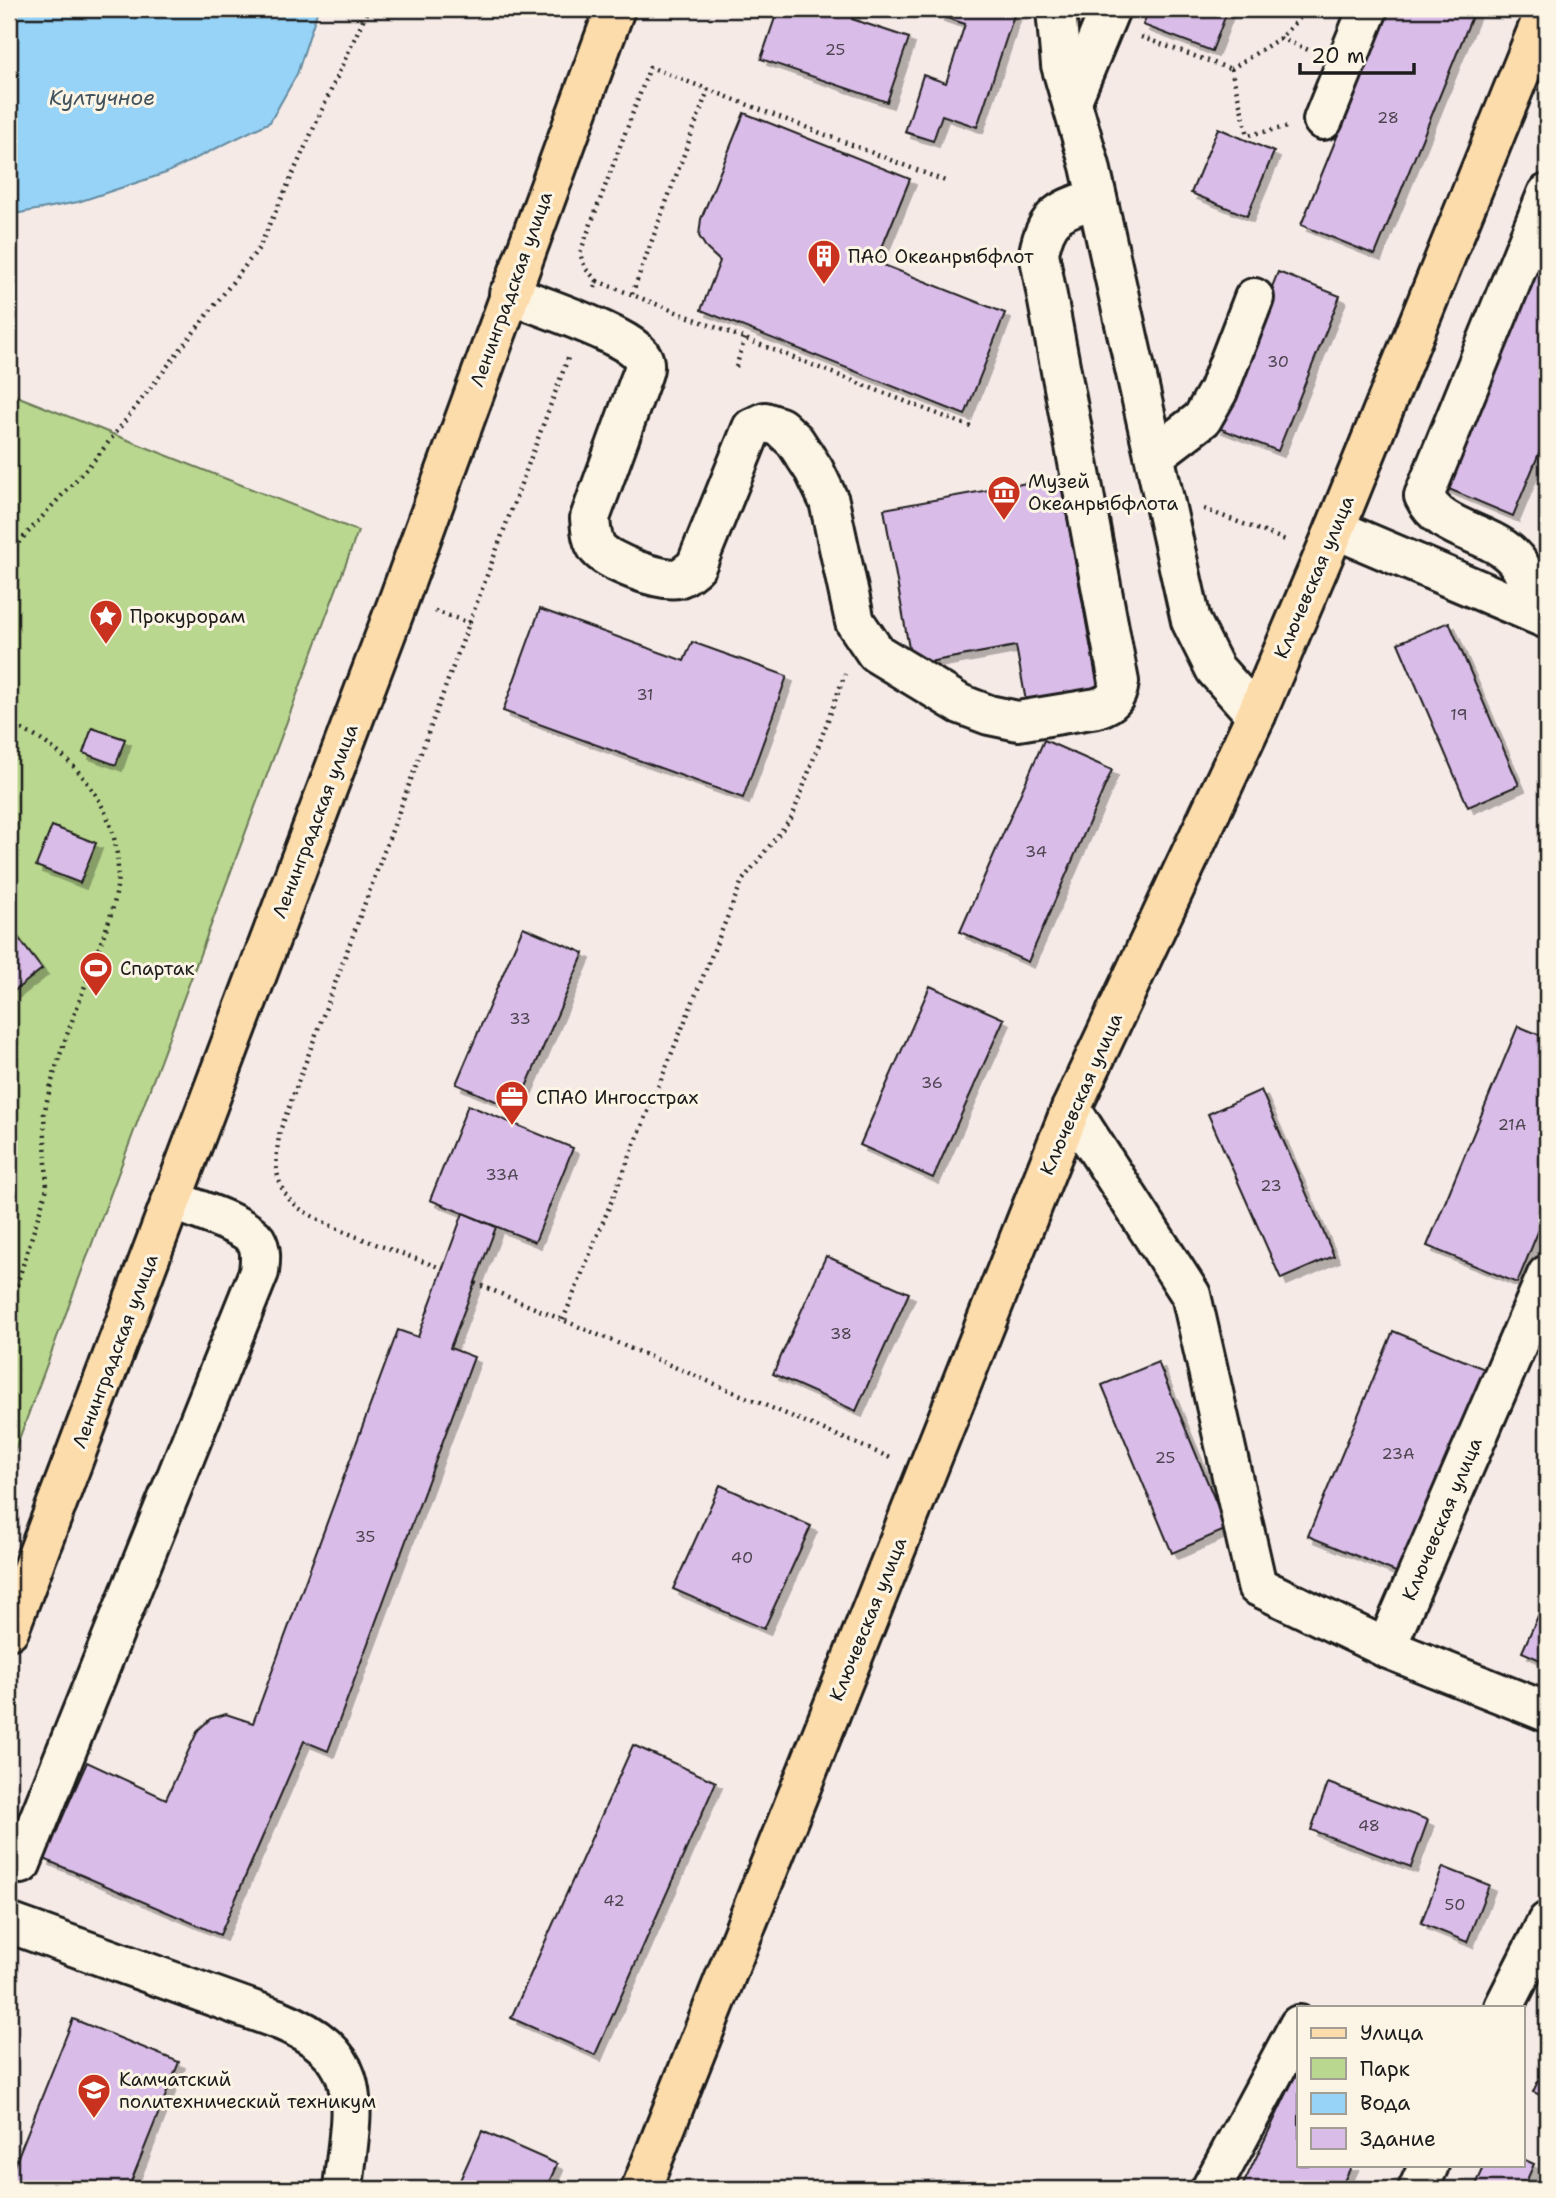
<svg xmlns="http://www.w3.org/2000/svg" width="1556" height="2198" font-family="'Shantell Sans',sans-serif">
  <defs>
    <filter id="shadow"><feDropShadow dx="6" dy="6" stdDeviation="0" flood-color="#0004"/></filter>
  </defs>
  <rect width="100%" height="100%" fill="#f5eae6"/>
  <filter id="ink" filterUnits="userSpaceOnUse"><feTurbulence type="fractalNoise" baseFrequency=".0143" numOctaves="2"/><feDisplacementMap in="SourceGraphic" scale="14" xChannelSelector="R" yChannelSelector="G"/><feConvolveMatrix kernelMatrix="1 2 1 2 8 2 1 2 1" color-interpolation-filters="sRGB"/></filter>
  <g filter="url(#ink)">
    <!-- green -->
    <polygon fill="#b9d78f" stroke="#6a7a56" stroke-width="2" points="9,393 358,531 9,1466"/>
    <!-- water -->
    <polygon fill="#96d3f7" stroke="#658a9f" stroke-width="2" points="9,9 318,9 297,74 270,122 166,173 78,202 9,215"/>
    <!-- building -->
    <g fill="#dabce9" stroke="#1c1c1c" stroke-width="2" filter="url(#shadow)">
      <polygon points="778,9 855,9 852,19 909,38 887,102 761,59"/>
      <polygon points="940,9 1016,9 977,127 942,115 933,141 905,132 923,75 946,83 965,24 938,15"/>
      <polygon points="1149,9 1228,9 1212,51 1143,25"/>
      <polygon points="1389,9 1475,9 1375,255 1301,225"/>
      <polygon points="744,113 910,179 876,262 1005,313 965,415 701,310 720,261 707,249 699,236 701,219"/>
      <polygon points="1218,128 1274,152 1247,216 1191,193"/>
      <polygon points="1547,237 1547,434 1513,516 1444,487"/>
      <polygon points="1278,272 1340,296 1278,451 1216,427"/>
      <polygon points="1060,477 1099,694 1027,707 1016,646 912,665 884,509"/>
      <polygon points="540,609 684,661 692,642 787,676 743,798 503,711"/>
      <polygon points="1449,622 1519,785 1468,807 1398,643"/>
      <polygon points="92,728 125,739 116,765 83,753"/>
      <polygon points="1044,740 1112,770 1028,962 960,932"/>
      <polygon points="52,826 96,843 80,883 36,866"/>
      <polygon points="9,926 42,969 9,995"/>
      <polygon points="523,927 584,953 516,1110 456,1084"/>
      <polygon points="930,986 1004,1019 933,1178 860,1145"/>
      <polygon points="1518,1026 1547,1038 1547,1210 1517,1283 1427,1246"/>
      <polygon points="1261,1090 1334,1256 1281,1279 1208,1114"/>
      <polygon points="468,1105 573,1148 535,1242 430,1200"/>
      <polygon points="463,1213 496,1227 450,1348 474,1357 328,1751 304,1741 220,1935 44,1859 87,1762 166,1799 198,1730 210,1719 226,1714 253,1723 398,1330 418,1337"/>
      <polygon points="826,1256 909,1293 856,1411 773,1374"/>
      <polygon points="1393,1331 1487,1370 1403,1575 1308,1536"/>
      <polygon points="1158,1362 1227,1529 1172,1553 1102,1385"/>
      <polygon points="720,1485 811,1526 764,1629 673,1589"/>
      <polygon points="1546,1598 1547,1598 1547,1663 1522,1652"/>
      <polygon points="633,1745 716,1782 595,2055 511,2018"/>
      <polygon points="1328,1783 1428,1820 1411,1867 1311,1830"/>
      <polygon points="1443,1867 1489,1885 1467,1942 1421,1923"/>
      <polygon points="73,2019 179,2062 128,2189 9,2189 9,2179"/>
      <polygon points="1547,2061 1547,2098 1533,2092"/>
      <polygon points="1299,2068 1299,2165 1352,2165 1340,2189 1241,2189"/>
      <polygon points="482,2131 557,2164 546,2189 456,2189"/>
      <polygon points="1523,2159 1534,2164 1523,2189 1474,2189 1485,2165 1523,2165"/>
    </g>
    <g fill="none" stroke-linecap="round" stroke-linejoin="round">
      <defs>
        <g id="minor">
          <polyline points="1056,9 1061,65 1090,166 1191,621 1215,669 1256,715"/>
          <polyline points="1073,98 1110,9"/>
          <polyline points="1323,120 1368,9"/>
          <path d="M 509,294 C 535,304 631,336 642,357 C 647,366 642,375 639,383 L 590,518 C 591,529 591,540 598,549 C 610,563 661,582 678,578 C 685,576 691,570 696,566 L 752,428 L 765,422 L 780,427 L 795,441 L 814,470 L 829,501 L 855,622 L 876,653 L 960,704 L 989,715 L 1018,721 L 1097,708 C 1112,703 1117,698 1119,682 L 1039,253 C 1046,215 1061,208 1097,199"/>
          <polyline points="1155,455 1202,419 1218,391 1254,298"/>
          <polyline points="1335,529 1547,619"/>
          <path d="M 1531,612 C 1528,600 1528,586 1524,574 C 1506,529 1443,538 1424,496 L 1547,194"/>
          <polyline points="1071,1109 1191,1295 1257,1586 1386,1648 1547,1712"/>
          <polyline points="1386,1648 1547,1275"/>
          <path d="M 21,1864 L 259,1272 C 260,1262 262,1250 256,1240 C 245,1224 191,1208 172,1200"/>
          <path d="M 9,1923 L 280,2020 C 371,2057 351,2107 343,2189"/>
          <polyline points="1504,2007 1547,1922"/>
          <polyline points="1211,2189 1299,2025"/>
          <polyline points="1418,2189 1429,2165"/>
        </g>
        <g id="major">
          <polyline points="9,1630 399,599 615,9"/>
          <polyline points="641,2189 1071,1109 1256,715 1335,529 1546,9"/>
        </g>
      </defs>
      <!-- minor casing -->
      <use href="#minor" stroke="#1c1c1c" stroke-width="44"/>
      <!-- major casing -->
      <use href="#major" stroke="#1c1c1c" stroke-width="44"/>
      <!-- path -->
      <g stroke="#1c1c1c" stroke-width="4.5" stroke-dasharray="2 5" stroke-linecap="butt">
        <polyline points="1141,37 1231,69"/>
        <polyline points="1280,38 1311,51"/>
        <polyline points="1231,69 1248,135 1287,127"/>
        <polyline points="1231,69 1280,38 1308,9"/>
        <polyline points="597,281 971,427"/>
        <polyline points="595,288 597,281 585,268 580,253 650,67 945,181"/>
        <polyline points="632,294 708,90"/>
        <polyline points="736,367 745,338"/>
        <polyline points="1204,509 1288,541"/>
        <polyline points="9,553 97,457 259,248 368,9"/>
        <polyline points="435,611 470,623"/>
        <path d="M 9,724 C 79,751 131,821 115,899 C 111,918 103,937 96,955 C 80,1002 60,1048 48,1096 L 44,1114 L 47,1188 L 9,1310"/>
        <path d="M 443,1269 C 409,1255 308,1224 289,1199 C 272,1178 276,1155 280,1131 L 568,358"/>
        <polyline points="475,1283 893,1459"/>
        <polyline points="563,1320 742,881 792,817 845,674"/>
      </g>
      <!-- minor -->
      <use href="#minor" stroke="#fcf5e5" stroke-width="38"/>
      <!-- major -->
      <use href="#major" stroke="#fddcac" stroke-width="38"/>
    </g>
  </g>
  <!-- icons -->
  <defs>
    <symbol id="building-pin" viewBox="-11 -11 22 30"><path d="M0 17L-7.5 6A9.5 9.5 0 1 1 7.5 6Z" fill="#c8321e" stroke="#fcf5e5"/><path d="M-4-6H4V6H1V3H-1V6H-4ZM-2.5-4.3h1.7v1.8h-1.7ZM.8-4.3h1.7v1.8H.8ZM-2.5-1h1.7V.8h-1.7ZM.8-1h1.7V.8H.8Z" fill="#fff"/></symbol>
    <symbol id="museum-pin" viewBox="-11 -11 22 30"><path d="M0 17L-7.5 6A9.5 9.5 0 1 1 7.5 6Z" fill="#c8321e" stroke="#fcf5e5"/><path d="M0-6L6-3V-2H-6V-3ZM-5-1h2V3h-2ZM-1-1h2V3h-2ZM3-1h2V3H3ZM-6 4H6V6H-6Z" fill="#fff"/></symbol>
    <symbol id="sight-pin" viewBox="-11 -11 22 30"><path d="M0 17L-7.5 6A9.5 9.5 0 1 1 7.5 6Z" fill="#c8321e" stroke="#fcf5e5"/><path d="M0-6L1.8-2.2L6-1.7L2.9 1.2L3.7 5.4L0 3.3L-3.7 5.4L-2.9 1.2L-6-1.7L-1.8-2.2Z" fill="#fff"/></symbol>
    <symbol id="stadium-pin" viewBox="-11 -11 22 30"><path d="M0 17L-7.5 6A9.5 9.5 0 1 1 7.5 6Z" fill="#c8321e" stroke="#fcf5e5"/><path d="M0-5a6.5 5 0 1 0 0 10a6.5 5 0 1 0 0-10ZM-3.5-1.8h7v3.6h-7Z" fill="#fff"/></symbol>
    <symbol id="office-pin" viewBox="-11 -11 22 30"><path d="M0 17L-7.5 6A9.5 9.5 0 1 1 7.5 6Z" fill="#c8321e" stroke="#fcf5e5"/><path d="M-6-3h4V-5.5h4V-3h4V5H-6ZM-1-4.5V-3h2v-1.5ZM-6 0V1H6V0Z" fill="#fff"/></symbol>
    <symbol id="university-pin" viewBox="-11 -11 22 30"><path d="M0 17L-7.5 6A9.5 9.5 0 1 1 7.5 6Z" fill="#c8321e" stroke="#fcf5e5"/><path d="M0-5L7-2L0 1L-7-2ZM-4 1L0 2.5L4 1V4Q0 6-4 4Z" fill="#fff"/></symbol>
  </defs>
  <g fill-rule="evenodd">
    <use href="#building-pin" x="805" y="237" width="38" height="52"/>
    <use href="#museum-pin" x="985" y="473" width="38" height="52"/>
    <use href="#sight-pin" x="87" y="597" width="38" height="52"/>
    <use href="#stadium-pin" x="77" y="949" width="38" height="52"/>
    <use href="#office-pin" x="493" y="1078" width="38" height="52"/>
    <use href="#university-pin" x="75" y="2071" width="38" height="52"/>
  </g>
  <g text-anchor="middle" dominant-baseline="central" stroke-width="6" stroke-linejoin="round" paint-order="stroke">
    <!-- number labels -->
    <g font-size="16" fill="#4c444f">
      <text x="835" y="49">25</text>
      <text x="1388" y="117">28</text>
      <text x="1278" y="361">30</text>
      <text x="645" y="694">31</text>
      <text x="1459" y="714">19</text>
      <text x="1036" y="851">34</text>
      <text x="520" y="1018">33</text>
      <text x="932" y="1082">36</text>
      <text x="1512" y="1124">21А</text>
      <text x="502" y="1174">33А</text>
      <text x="1271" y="1185">23</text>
      <text x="841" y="1333">38</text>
      <text x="1398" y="1453">23А</text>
      <text x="1165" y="1457">25</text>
      <text x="365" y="1536">35</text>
      <text x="742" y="1557">40</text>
      <text x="1369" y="1825">48</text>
      <text x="614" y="1900">42</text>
      <text x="1455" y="1904">50</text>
    </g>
    <!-- poi labels -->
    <g font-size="19" fill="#1c1c1c" stroke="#fcf5e5" text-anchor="start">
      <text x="848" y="256">ПАО Океанрыбфлот</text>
      <text x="1028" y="481">Музей<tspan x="1028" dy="22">Океанрыбфлота</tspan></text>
      <text x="130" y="616">Прокурорам</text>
      <text x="120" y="968">Спартак</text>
      <text x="536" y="1097">СПАО Ингосстрах</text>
      <text x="119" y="2079">Камчатский<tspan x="119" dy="22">политехнический техникум</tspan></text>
    </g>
    <!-- street labels -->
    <g font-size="19" fill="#1c1c1c" stroke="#fcf5e5">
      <text transform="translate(511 289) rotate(-70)">Ленинградская улица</text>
      <text transform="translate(1314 577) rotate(-67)">Ключевская улица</text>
      <text transform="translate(315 821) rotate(-69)">Ленинградская улица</text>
      <text transform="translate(1081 1094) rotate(-66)">Ключевская улица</text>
      <text transform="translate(115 1351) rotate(-69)">Ленинградская улица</text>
      <text transform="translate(1442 1519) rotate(-67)">Ключевская улица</text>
      <text transform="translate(868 1619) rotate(-68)">Ключевская улица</text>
    </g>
    <!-- water labels -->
    <g font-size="21" font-style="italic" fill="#41535e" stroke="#fcf5e5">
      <text x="102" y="98">Култучное</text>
    </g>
  </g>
  <!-- margin -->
  <rect width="1556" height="2198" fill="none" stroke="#fcf5e5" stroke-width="35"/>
  <rect x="18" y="18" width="1521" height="2163" fill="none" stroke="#1c1c1c" stroke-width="2.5" filter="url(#ink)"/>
  <!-- legend -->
  <rect x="1297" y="2006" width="228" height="161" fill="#fcf5e5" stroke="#a29e95" stroke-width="2"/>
  <rect x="1311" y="2028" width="35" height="10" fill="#fddcac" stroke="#a29e95" stroke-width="2"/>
  <text x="1360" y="2040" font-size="21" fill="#1c1c1c">Улица</text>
  <rect x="1311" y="2058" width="35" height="21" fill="#b9d78f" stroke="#a29e95" stroke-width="2"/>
  <text x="1360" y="2076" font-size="21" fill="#1c1c1c">Парк</text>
  <rect x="1311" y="2093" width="35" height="21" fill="#96d3f7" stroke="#a29e95" stroke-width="2"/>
  <text x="1360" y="2110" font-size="21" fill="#1c1c1c">Вода</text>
  <rect x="1311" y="2128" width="35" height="21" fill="#dabce9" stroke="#a29e95" stroke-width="2"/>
  <text x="1360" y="2146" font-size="21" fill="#1c1c1c">Здание</text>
  <!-- scale -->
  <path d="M1300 63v10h114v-10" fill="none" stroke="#1c1c1c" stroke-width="3.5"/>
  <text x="1311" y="63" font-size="21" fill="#1c1c1c" stroke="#fcf5e5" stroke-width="5" paint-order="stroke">20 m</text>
</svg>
